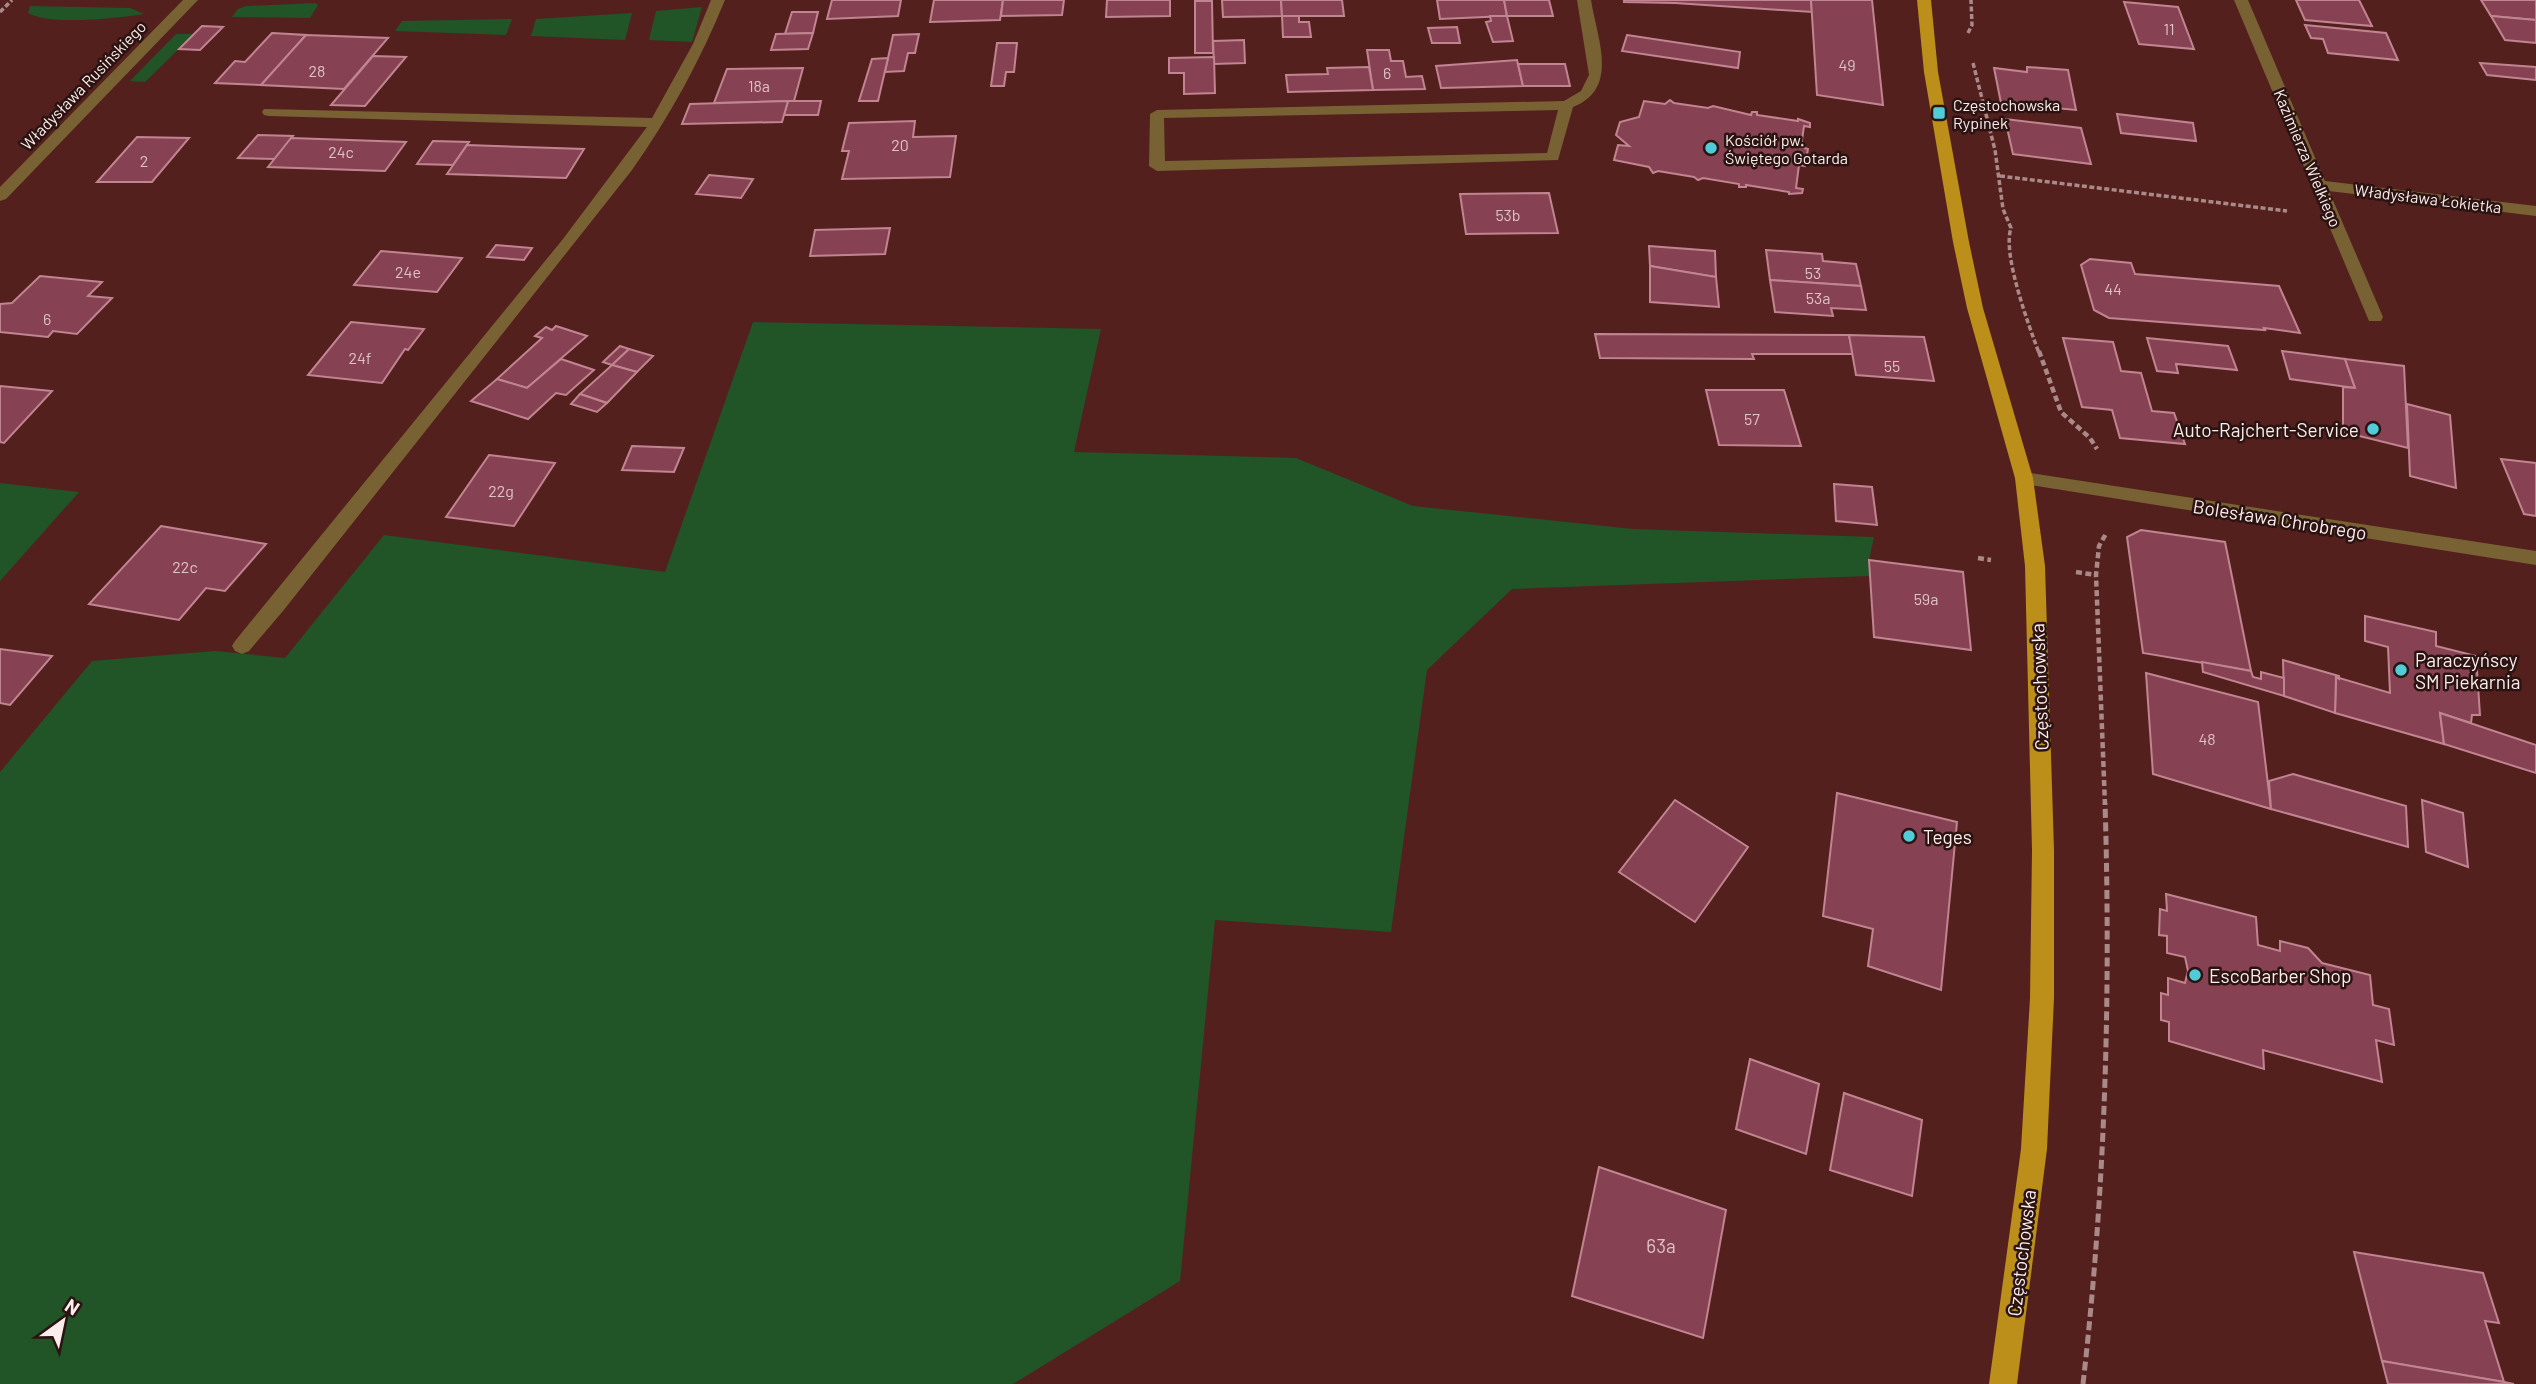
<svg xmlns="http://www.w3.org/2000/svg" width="2536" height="1384" font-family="Barlow,sans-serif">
  <rect width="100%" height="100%" fill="#54201e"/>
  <!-- green -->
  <g fill="#215426">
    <polygon points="315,3 318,5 310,18 232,17 238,9 246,6"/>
    <path d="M 30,6 L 130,8 L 144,14 C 118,18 49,26 28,13 Z"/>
    <polygon points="702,7 692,42 649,40 656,11"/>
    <polygon points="632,13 625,40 531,36 536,19"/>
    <polygon points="512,19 506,35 395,31 402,21"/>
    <polygon points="176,34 194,34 145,82 130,81"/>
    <polygon points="753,322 1101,329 1074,452 1296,458 1413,506 1633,529 1874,537 1869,560 1870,576 1512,589 1427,670 1391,932 1215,920 1180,1281 1013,1384 0,1384 0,772 92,661 215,651 285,658 384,535 665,572"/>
    <polygon points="0,483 79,492 0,581"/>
  </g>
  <!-- building -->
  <g fill="#864253" stroke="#c18491" stroke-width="2">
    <polygon points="832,0 901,0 898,16 827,19"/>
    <polygon points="934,0 1003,0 1000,20 930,22"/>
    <polygon points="1003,0 1064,0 1062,15 1001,16"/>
    <polygon points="1107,0 1170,0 1170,16 1106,17"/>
    <polygon points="1222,0 1281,0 1282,16 1223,17"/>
    <polygon points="1281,0 1342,0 1344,16 1282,16"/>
    <polygon points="1437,0 1504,0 1507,16 1440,19"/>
    <polygon points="1504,0 1549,0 1553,16 1507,16"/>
    <polygon points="1624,0 1811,0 1812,12 1675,3 1624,2"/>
    <polygon points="1811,0 1872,0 1883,105 1817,95"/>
    <polygon points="2296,0 2359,0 2372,26 2305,20"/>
    <polygon points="2481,0 2536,0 2536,20 2491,16"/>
    <polygon points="1195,1 1212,1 1213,53 1195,53"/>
    <polygon points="2124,2 2178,7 2194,49 2139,44"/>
    <polygon points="792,12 818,12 813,33 785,34"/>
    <polygon points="1282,16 1299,16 1299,22 1309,22 1311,37 1283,37"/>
    <polygon points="1490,16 1507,16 1513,41 1493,42 1486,22 1491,21"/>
    <polygon points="2491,16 2536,20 2536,43 2505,40"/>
    <polygon points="2305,25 2386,33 2398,60 2328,53 2323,39 2311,38"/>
    <polygon points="202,26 223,27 200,50 179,49"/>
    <polygon points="1457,27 1460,43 1432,43 1428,28"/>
    <polygon points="272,33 306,35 261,85 215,83 235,61 245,62"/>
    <polygon points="813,33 808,49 771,50 776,34"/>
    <polygon points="919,34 915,53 908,53 904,71 885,72 893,35"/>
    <polygon points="306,35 388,38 344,89 261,85"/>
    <polygon points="1627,35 1740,52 1738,68 1622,51"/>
    <polygon points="1244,40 1245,63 1214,64 1213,41"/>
    <polygon points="997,43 1017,43 1014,72 1006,72 1004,86 991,86"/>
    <polygon points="1367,50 1389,50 1391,61 1403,61 1406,77 1422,76 1425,89 1373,90"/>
    <polygon points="373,56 406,57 365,106 331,105"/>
    <polygon points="1214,57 1215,93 1184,94 1184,73 1169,73 1169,58"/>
    <polygon points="888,58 878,101 859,101 872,59"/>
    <polygon points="1517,60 1523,86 1441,88 1436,66"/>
    <polygon points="2480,63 2536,67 2536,80 2487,75"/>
    <polygon points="1518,64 1565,64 1570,86 1523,86"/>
    <polygon points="1369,67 1373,90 1288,92 1286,75 1328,74 1327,68"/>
    <polygon points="2027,67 2068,70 2076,110 2001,103 1994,68 2027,72"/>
    <polygon points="803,68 794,101 714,103 727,69"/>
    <polygon points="1670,100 1674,103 1708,108 1713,106 1751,115 1752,112 1757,112 1757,115 1798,121 1798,119 1810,123 1810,127 1804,126 1801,147 1808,149 1805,166 1799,165 1796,188 1803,189 1802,193 1789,194 1789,192 1746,185 1746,187 1739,187 1739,184 1703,178 1698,180 1694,177 1658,171 1653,173 1649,167 1614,160 1618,145 1629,146 1616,135 1620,122 1639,117 1644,101 1665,104"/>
    <polygon points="788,101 821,101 818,115 784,115"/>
    <polygon points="788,101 782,122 682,124 690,104"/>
    <polygon points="2117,114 2193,123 2196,141 2121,133"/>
    <polygon points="2005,119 2081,128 2091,164 2013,154"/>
    <polygon points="915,121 913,137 956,136 950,177 842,179 849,151 842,151 849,123"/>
    <polygon points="258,135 293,136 275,159 238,158"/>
    <polygon points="137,137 189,138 152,182 97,182"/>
    <polygon points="291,138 406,142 385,171 268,167"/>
    <polygon points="433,141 469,142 453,165 417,164"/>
    <polygon points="467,145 584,149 566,178 447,174"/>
    <polygon points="709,175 753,179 741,198 696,194"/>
    <polygon points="1549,193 1558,233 1466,234 1460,194"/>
    <polygon points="890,228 885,254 810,256 815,230"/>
    <polygon points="496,245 532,248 524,260 487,257"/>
    <polygon points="1649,246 1715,251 1716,277 1650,266"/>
    <polygon points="1766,250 1822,254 1823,261 1856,264 1861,286 1770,280"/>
    <polygon points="381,251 462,258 437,292 354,285"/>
    <polygon points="2090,259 2131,263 2135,274 2279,286 2300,333 2264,328 2265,330 2109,318 2094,310 2081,265"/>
    <polygon points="1650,266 1716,277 1719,307 1650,302"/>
    <polygon points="40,276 102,282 88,296 112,298 77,334 53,331 48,337 0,332 0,304 12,303"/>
    <polygon points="1770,280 1861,286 1866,310 1831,308 1833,316 1775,312"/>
    <polygon points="351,322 424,329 408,350 405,349 382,383 308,375"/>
    <polygon points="556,326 587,336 527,388 497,379 542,338 535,336 546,327 552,330"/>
    <polygon points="1595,334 1849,335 1853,354 1752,354 1754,359 1600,358"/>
    <polygon points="1849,335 1924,337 1934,381 1856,375"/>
    <polygon points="2063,338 2113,342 2121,371 2141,373 2152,411 2174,413 2185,444 2120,438 2112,410 2082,407"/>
    <polygon points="2147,338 2228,346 2237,370 2176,364 2178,373 2157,371"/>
    <polygon points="620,346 629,349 612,365 603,362"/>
    <polygon points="629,349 653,356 637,372 612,365"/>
    <polygon points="2282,351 2345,359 2355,388 2290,379"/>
    <polygon points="561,359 594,370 566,395 556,393 528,419 471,401 497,379 527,388"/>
    <polygon points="2345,359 2404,366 2408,448 2343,432 2343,387 2355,388"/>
    <polygon points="612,365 637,372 607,403 580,394"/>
    <polygon points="0,386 52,391 4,443 0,442"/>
    <polygon points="1706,390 1784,390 1801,446 1719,445"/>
    <polygon points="580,394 607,403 597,412 571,404"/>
    <polygon points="2407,404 2450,415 2456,488 2410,476"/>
    <polygon points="632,446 684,448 674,472 622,470"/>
    <polygon points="489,455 555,463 514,526 446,517"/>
    <polygon points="2501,459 2536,463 2536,516 2524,514"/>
    <polygon points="1834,484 1872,487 1877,525 1836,521"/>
    <polygon points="161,526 266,544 225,591 206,588 179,620 89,604"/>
    <polygon points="2141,530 2225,542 2251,671 2143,653 2127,537"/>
    <polygon points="1869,560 1963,572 1971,650 1874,637"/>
    <polygon points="2365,616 2436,632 2436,646 2476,656 2480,715 2472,715 2471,723 2440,713 2444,744 2335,713 2336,677 2390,693 2388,647 2365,641"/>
    <polygon points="0,649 52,656 10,705 0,703"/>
    <polygon points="2283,660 2339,676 2339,679 2336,677 2335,713 2284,696"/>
    <polygon points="2202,662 2251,671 2253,677 2261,679 2261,672 2284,678 2284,696 2203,672"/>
    <polygon points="2146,673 2258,702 2271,809 2153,774"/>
    <polygon points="2440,713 2536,745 2536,773 2444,744"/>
    <polygon points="2293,774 2406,806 2408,847 2271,809 2269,781"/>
    <polygon points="1837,793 1957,822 1941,990 1868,966 1873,929 1823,916"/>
    <polygon points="1675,800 1748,847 1695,922 1619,872"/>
    <polygon points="2422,800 2463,813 2468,867 2426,852"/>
    <polygon points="2166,894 2256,917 2258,945 2280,951 2280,941 2308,948 2322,963 2370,975 2373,1005 2389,1009 2394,1045 2376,1040 2382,1082 2263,1050 2264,1069 2169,1041 2169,1022 2161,1020 2161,993 2168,995 2168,978 2185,983 2188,971 2185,957 2167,953 2167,936 2159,935 2160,909 2167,911"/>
    <polygon points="1750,1059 1819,1084 1806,1154 1736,1129"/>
    <polygon points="1844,1093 1922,1120 1912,1196 1830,1170"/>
    <polygon points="1599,1167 1726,1210 1703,1338 1572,1296"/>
    <polygon points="2354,1252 2483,1273 2499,1323 2485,1321 2504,1382 2382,1361"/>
    <polygon points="2382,1361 2504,1382 2514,1384 2388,1384"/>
  </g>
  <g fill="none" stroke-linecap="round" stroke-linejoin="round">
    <!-- path-far2 -->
    <g stroke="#aa8a88" stroke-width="3.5" stroke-dasharray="5 2.5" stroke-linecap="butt">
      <polyline points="0,12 12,0"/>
      <polyline points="1968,33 1972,25 1971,0"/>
      <path d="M 1973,63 L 1995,150 L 2003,209 L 2011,228 C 2002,254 2029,326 2039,353"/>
      <polyline points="2000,176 2287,211"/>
    </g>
    <!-- path-far1 -->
    <g stroke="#aa8a88" stroke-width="4.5" stroke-dasharray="6 3.5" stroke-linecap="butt">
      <polyline points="2039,351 2061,412 2090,438 2097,449"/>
      <polyline points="1978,558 1991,560"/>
      <polyline points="2076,572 2096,575"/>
      <polyline points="2105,805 2096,575 2099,546 2107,532"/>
    </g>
    <!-- path -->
    <path stroke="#aa8a88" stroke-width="5" stroke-dasharray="9 4.5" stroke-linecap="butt" d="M 2083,1384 C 2105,1191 2111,998 2105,803"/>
    <!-- minor -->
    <g fill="#786234" fill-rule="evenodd">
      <polygon points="183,0 198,0 6,199 0,201 0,187"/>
      <path d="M 711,0 L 725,0 C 700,61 670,116 632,170 L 283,611 L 249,651 L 242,654 L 235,651 L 232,646 L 235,641 L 563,239 L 647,127 L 269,116 L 264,115 L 262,112 L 264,109 L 652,118 L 693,44 Z"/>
      <path d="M 1577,0 L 1591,0 C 1597,39 1620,88 1573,107 L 1558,160 L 1157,171 L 1149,166 L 1150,114 L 1157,110 L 1564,101 L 1581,91 L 1589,75 ZM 1558,110 L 1547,153 L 1165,161 L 1164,118 Z"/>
      <polygon points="2234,0 2248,0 2325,181 2536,206 2536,216 2329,191 2383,317 2381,321 2369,321"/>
      <polygon points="2024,472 2536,551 2536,565 2017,483 2015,478 2017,473"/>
    </g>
    <!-- major -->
    <polygon fill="#bb8f19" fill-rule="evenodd" points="1917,0 1931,0 1938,72 1969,242 1983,308 2033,478 2045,566 2054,850 2054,998 2047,1149 2017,1384 1989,1384 2021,1149 2030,998 2032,850 2025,566 2015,478 1967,308 1953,242 1924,72"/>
  </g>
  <!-- markers -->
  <g fill="#52cbd8" stroke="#2a1311" stroke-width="2.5">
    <rect x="1932" y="106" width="14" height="14" rx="3.5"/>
    <circle cx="1711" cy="148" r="7"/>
    <circle cx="2373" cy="429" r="7"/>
    <circle cx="2401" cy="670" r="7"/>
    <circle cx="1909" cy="836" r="7"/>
    <circle cx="2195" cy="975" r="7"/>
  </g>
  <g text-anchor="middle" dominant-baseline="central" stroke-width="5" stroke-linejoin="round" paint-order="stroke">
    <!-- number labels -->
    <g font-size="16" fill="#dec2c5">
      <text x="2169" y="28">11</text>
      <text x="1847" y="64">49</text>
      <text x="317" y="70">28</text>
      <text x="1387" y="72">6</text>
      <text x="759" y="85">18a</text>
      <text x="900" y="144">20</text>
      <text x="341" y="151">24c</text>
      <text x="144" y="160">2</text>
      <text x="1508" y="214">53b</text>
      <text x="408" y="271">24e</text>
      <text x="1813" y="272">53</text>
      <text x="2113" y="288">44</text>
      <text x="1818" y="297">53a</text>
      <text x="47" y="318">6</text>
      <text x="360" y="357">24f</text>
      <text x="1892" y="365">55</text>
      <text x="1752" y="418">57</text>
      <text x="501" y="490">22g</text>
      <text x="185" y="566">22c</text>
      <text x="1926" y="598">59a</text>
      <text x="2207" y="738">48</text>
    </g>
    <!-- far-street labels -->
    <g font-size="16" fill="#fbedeb" stroke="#2a1311">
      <text transform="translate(83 85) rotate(-46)">Władysława Rusińskiego</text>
      <text transform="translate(2308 158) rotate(67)">Kazimierza Wielkiego</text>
      <text transform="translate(2428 198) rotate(7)">Władysława Łokietka</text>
    </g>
    <!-- far-poi labels -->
    <g font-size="16" fill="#fbedeb" stroke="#2a1311" text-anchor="start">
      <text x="1953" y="104">Częstochowska<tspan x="1953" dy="18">Rypinek</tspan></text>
      <text x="1725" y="139">Kościół pw.<tspan x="1725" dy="18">Świętego Gotarda</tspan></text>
    </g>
    <!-- poi labels -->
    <g font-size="19" fill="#fbedeb" stroke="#2a1311" text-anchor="start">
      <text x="2359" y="429" text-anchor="end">Auto-Rajchert-Service</text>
      <text x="2415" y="659">Paraczyńscy<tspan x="2415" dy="22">SM Piekarnia</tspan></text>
      <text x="1923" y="836">Teges</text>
      <text x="2209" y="975">EscoBarber Shop</text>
    </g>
    <!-- street labels -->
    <g font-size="19" fill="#fbedeb" stroke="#2a1311">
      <text transform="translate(2280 519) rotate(9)">Bolesława Chrobrego</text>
      <text transform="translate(2039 687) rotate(-92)">Częstochowska</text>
      <text transform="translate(2021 1253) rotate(-83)">Częstochowska</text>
    </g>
    <!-- near-number labels -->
    <g font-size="19" fill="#dec2c5">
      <text x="1661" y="1245">63a</text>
    </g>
  </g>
  <!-- north arrow -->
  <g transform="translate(63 1321) rotate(33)" stroke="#2a1311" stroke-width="5" paint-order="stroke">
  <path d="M0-5L12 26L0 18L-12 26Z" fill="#fbedeb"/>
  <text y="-10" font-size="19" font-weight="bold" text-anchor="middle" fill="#fbedeb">N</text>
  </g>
</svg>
